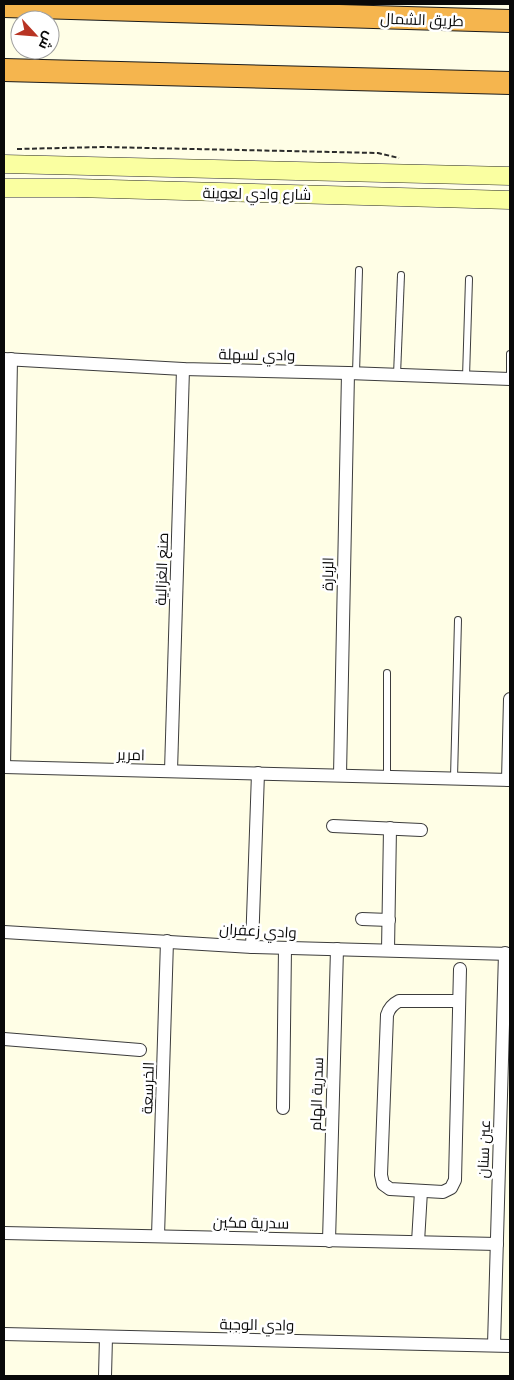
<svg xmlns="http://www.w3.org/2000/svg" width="514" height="1380" font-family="'PT Serif',Cairo,serif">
  <rect width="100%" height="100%" fill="#fffee6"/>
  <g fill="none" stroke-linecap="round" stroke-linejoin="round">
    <defs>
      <g id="service">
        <polyline points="356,373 359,270"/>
        <polyline points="397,375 401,275"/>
        <polyline points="466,377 469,279"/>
        <polyline points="510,379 510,354"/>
        <polyline points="387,673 387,777"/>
        <polyline points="454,778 458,620"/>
      </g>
      <g id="minor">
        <polyline points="4,359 183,369 348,373 510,379"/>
        <polyline points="4,767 510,780"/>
        <polyline points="4,767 11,359"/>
        <polyline points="171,771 183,369"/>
        <polyline points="340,775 348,373"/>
        <polyline points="508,780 510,699"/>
        <polyline points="333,826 421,830"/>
        <polyline points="362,919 389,920"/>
        <polyline points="4,932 252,947 510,954"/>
        <polyline points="252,947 258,773"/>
        <polyline points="388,950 390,828"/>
        <path d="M 459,1001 L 399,1001 C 393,1004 389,1008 387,1015 L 381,1175 L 383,1184 L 390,1189 L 443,1192 L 451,1188 L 455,1180 L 460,969"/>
        <polyline points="4,1039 140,1050"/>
        <polyline points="283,1108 285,948"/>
        <polyline points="4,1233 497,1244"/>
        <polyline points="158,1236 167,941"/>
        <polyline points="329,1241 337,949"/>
        <polyline points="418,1242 421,1191"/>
        <polyline points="4,1334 510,1346"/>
        <polyline points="494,1345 505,953"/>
        <polyline points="105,1376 106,1337"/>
      </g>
      <g id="secondary">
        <polyline points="4,164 510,176"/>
        <polyline points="4,188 75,188 510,200"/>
      </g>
      <g id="motorway">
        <polyline points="4,6 510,21"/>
        <polyline points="4,70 510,83"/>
      </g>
    </defs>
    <!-- service casing -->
    <use href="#service" stroke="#3c3c3c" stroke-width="8"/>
    <!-- minor casing -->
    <use href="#minor" stroke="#3c3c3c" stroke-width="14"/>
    <!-- secondary casing -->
    <use href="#secondary" stroke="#2b2b2b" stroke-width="19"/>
    <!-- motorway casing -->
    <use href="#motorway" stroke="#1a1a1a" stroke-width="24"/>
    <!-- path -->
    <polyline stroke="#2b2b2b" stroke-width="2" stroke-dasharray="5 2.5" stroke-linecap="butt" points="17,149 103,147 378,153 399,158"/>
    <!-- service -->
    <use href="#service" stroke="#fff" stroke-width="6"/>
    <!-- minor -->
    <use href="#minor" stroke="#fff" stroke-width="12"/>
    <!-- secondary -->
    <use href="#secondary" stroke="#faffa1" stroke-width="18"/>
    <!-- motorway -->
    <use href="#motorway" stroke="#f5b54e" stroke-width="22"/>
  </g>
  <g text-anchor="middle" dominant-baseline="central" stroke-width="5" stroke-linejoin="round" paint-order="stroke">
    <!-- street labels -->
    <g font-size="15" fill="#090909" stroke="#fff">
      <text transform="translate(422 19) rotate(2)">طريق الشمال</text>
      <text transform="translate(257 193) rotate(1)">شارع وادي لعوينة</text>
      <text transform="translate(257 354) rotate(1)">وادي لسهلة</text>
      <text transform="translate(161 569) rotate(-88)">صنع الغزالية</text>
      <text transform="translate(327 574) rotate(-89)">الزبارة</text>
      <text transform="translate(131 754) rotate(1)">امرير</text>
      <text transform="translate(258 930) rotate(3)">وادي زعفران</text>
      <text transform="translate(147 1088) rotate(-88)">الخرسعة</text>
      <text transform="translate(316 1094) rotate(-88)">سدرية الهام</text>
      <text transform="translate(483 1149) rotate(-88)">عين سنان</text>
      <text transform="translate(251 1222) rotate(1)">سدرية مكين</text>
      <text transform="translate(257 1324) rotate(1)">وادي الوجبة</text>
    </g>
  </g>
  <!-- border -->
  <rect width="514" height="1380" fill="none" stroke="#090909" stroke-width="10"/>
  <!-- north arrow -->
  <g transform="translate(35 35) rotate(116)"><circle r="24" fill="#ffffff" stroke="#9d9d9d"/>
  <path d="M0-4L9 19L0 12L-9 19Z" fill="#b83423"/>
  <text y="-8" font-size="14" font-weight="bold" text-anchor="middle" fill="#090909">ش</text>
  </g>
</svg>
